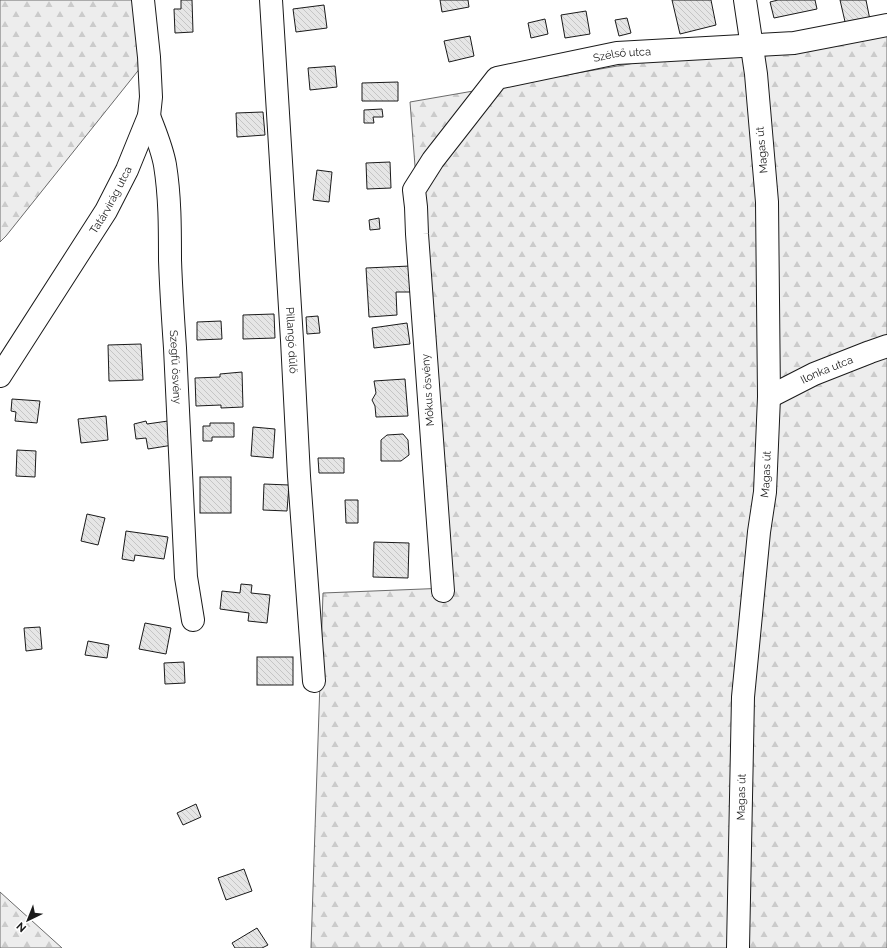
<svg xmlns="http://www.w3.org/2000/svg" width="887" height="948" font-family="Raleway,sans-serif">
  <defs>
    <pattern id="forest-firs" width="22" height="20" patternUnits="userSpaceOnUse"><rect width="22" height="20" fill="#ededed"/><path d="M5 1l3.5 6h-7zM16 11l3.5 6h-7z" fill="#cbcbcb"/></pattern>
    <pattern id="building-back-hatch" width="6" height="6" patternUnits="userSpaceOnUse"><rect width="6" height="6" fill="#e6e6e6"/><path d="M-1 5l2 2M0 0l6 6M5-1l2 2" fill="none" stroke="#c5c5c5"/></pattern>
  </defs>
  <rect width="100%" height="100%" fill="#fff"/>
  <!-- forest -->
  <g fill="url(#forest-firs)" stroke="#6a6a6a">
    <polygon points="0,0 143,0 149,57 6,236 0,242"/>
    <polygon points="887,27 887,948 311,948 323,593 448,588 410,102 727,47"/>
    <polygon points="0,892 62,948 0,948"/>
  </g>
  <!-- building -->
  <g fill="url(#building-back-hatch)" stroke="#1a1a1a">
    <polygon points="181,0 192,0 193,32 175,33 174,9 181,9"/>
    <polygon points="440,0 468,0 469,7 442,12"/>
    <polygon points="672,0 711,0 716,25 680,34"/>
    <polygon points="778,0 815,0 817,9 774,18 770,2"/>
    <polygon points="840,0 866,0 870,20 846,26"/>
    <polygon points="324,5 327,28 296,32 293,9"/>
    <polygon points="586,11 590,34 565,38 561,15"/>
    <polygon points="627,18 631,33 619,36 615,20"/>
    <polygon points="545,19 548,34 531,38 528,23"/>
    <polygon points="470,36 474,56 449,62 444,41"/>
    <polygon points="335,66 337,87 310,90 308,68"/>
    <polygon points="398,82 398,101 362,101 362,83"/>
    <polygon points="382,109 383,117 373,117 374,123 364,123 364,110"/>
    <polygon points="263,112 265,135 237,137 236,113"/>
    <polygon points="390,162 391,188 367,189 366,163"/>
    <polygon points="317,170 332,172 329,202 313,200"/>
    <polygon points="379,218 380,229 370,230 369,220"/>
    <polygon points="410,266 412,292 396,292 397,315 369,317 366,268"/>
    <polygon points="274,314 275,338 243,339 243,315"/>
    <polygon points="318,316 320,333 307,334 306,317"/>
    <polygon points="221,321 222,339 197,340 197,322"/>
    <polygon points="407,323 410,344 374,348 372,328"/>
    <polygon points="141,344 143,380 109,381 108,345"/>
    <polygon points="242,372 243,407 221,408 221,405 196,406 195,378 220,377 220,374"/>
    <polygon points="405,379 408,416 376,417 375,406 372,400 376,393 374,381"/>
    <polygon points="12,399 40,401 37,423 15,421 16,412 11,411"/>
    <polygon points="106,416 108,440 81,443 78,419"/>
    <polygon points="146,421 147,424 168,421 173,445 148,449 146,438 136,439 134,424"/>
    <polygon points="210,423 234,423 234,437 212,437 212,441 203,441 203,426 210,426"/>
    <polygon points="253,427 275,429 273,458 251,456"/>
    <polygon points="403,434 408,440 409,455 401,461 381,461 381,440 387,435"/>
    <polygon points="17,450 36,451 35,477 16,476"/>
    <polygon points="318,458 344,458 344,473 319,473"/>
    <rect x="200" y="477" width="31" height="36"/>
    <polygon points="264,484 289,485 287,511 263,510"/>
    <polygon points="345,500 358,500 358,523 346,523"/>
    <polygon points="87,514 105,518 98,545 81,541"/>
    <polygon points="126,531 168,537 164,559 135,555 134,561 122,559"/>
    <polygon points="374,542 409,543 408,578 373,577"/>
    <polygon points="241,584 252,585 251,593 270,595 267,623 248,621 249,613 220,609 222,591 240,593"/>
    <polygon points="145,623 171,628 166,654 139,649"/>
    <polygon points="40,627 42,649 26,651 24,628"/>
    <polygon points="88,641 109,645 107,658 85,655"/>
    <rect x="257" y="657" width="36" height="28"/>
    <polygon points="184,662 185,683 165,684 164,663"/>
    <polygon points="196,804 201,817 183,825 177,813"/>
    <polygon points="244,869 252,891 226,900 218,878"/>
    <polygon points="257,928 268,945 262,948 235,948 232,943"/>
  </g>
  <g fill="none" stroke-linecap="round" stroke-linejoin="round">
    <defs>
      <g id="minor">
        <path id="s1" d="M 271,0 L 292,340 L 299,476 L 314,681"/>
        <path id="s2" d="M 149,116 C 155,132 162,148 165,165 C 170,196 170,228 170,260 C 171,289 173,319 175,348 L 186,577 L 193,620"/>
        <path id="s3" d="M 0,376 L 106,211 L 127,170 L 149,116 L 151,97 L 149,57 L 143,0"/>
        <path id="s4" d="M 769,397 L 814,374 L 870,352 L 887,346"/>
        <path id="s5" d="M 443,591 L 417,234 L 416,207 L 414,190 L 433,160 L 497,78 L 617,53 L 794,43 L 887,25"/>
        <path id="s6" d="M 738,948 L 743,697 L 759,532 L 765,492 L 769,397 L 767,202 L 756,74 L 745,0"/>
      </g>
    </defs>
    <!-- minor casing -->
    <use href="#minor" stroke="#1a1a1a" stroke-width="24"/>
    <!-- minor -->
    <use href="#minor" stroke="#fff" stroke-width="22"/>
  </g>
  <g text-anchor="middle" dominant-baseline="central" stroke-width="3" stroke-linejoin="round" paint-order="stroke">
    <!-- street labels -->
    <g font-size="11" fill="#1a1a1a" stroke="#fff">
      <text stroke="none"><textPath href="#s5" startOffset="669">Szélső utca</textPath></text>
      <text transform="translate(762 150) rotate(-95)">Magas út</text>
      <text stroke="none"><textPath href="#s3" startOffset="208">Tatárvirág utca</textPath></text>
      <text stroke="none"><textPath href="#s1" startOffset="341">Pillangó dűlő</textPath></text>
      <text stroke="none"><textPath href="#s2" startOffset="254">Szegfű ösvény</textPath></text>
      <text stroke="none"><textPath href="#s4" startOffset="64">Ilonka utca</textPath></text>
      <text transform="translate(428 390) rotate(-94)">Mókus ösvény</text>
      <text stroke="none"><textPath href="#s6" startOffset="475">Magas út</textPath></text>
      <text stroke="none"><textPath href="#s6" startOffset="151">Magas út</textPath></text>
    </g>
  </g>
  <!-- north arrow -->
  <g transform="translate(28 920) rotate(223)" stroke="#ffffff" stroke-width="3" paint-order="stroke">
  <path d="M0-3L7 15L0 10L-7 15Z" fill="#1a1a1a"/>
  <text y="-6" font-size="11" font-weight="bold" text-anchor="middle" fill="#1a1a1a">N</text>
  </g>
</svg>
